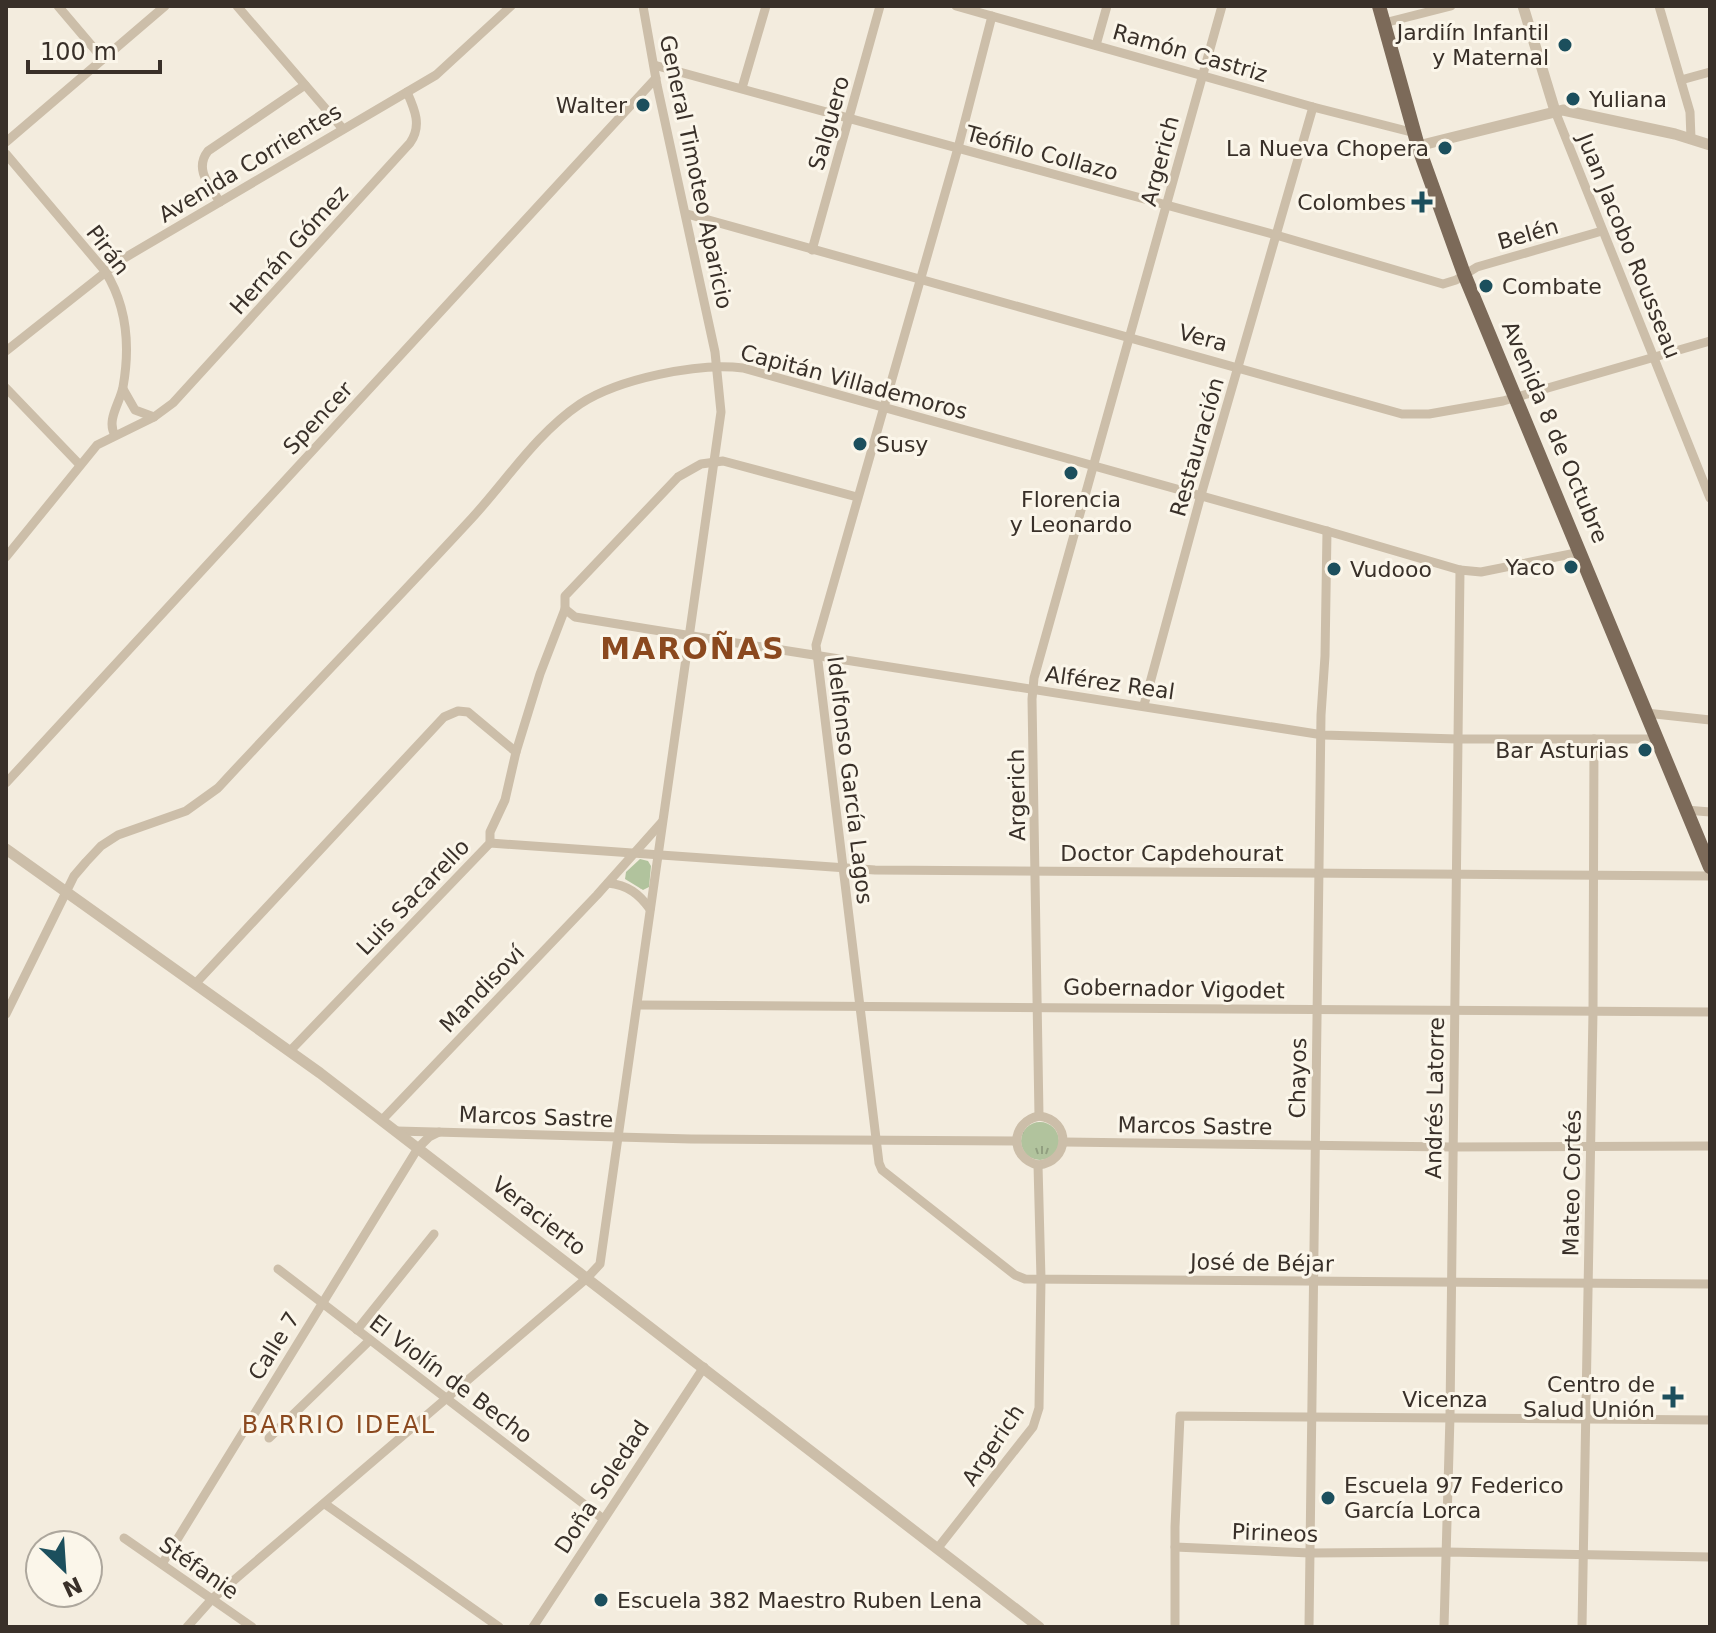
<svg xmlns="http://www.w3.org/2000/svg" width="1716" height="1633" font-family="'DejaVu Sans',sans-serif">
  <defs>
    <pattern id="grass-tufts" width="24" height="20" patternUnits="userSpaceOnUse" patternTransform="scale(2)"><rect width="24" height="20" fill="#b1c39d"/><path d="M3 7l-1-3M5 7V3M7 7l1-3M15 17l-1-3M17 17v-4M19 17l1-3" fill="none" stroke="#919f80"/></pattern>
  </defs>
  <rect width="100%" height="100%" fill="#f3ecde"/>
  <!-- grass -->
  <g fill="url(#grass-tufts)">
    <polygon points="640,859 648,861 651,866 649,887 643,890 625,879 626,872"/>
    <circle cx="1040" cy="1141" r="19"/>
  </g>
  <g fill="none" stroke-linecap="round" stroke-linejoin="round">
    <!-- minor -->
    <g stroke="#ccbea9" stroke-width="9">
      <polyline points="58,6 103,59"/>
      <polyline points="237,6 343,129"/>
      <polyline points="956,6 1313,107 1415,133"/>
      <polyline points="1659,6 1690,112 1691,139"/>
      <polyline points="992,16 958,148 816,645 879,1163 882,1170 1015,1275 1025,1279 1710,1284"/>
      <polyline points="1384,23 1451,6"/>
      <polyline points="1096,45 1107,6"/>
      <polyline points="654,65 1276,235 1443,284 1456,280 1477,267 1602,231"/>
      <polyline points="1681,80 1710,72"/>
      <polyline points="742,88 766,6"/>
      <polyline points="1555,111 1710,498"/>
      <polyline points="6,142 165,6"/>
      <path d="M 6,154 L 105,271 C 127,306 130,348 123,387 C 120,403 106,420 115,435"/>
      <path d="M 220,202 C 209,185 194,169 208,151 L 305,85"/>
      <polyline points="687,214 1402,414 1429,414 1503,401 1710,341"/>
      <polyline points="812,250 880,6"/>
      <polyline points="6,351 121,260 436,75 511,6"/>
      <polyline points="6,388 80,465"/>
      <polyline points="123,389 135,410 154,417"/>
      <path d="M 6,557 L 97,445 L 154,417 L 173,403 L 410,143 C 422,126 415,110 407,92"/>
      <polyline points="565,609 575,617 648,629 1323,735 1457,739 1657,739"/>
      <polyline points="1144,705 1201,495 1313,107"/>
      <polyline points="1646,713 1710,720"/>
      <polyline points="6,783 656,78"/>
      <polyline points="1686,810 1710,812"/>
      <polyline points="490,843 875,870 1710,876"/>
      <path d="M 608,883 C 628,885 639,894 650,909"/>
      <polyline points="196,983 444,717 458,711 468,712 516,752"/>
      <polyline points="638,1005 1710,1012"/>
      <path d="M 6,1014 L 74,876 L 86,862 L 101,846 L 118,835 L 186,811 L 218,788 C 302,697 388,609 472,518 C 506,481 537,433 580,404 C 618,379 699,362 743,368 L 1327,531 L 1460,570 L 1481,572 L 1581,552"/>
      <polyline points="290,1051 490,843 490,832 505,800 516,752 540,674 565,609 565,596 678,477 701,464 723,461 857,497"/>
      <polyline points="1039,1116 1032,699 1034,678 1222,6"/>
      <polyline points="382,1120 597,895 662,822"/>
      <polyline points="397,1131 691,1139 1016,1141"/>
      <polyline points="1064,1142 1451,1147 1710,1146"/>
      <path d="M 1038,1165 C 1070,1162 1072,1120 1039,1116"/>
      <path d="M 1038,1165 C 1009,1158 1010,1122 1039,1116"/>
      <polyline points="278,1269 602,1518"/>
      <polyline points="357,1330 434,1234"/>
      <polyline points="269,1438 370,1340"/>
      <polyline points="325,1504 499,1627"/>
      <polyline points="124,1538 252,1627"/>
      <polyline points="1175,1547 1310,1553 1446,1552 1710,1557"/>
      <polyline points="937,1549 1033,1427 1039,1408 1041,1279 1038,1165"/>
      <polyline points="162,1564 418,1148 429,1137 439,1132"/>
      <polyline points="187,1627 212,1599 587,1278 600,1264 721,412 715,352 657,85 643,6"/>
      <polyline points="533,1627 704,1367"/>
      <polyline points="1175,1627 1175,1527 1180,1416 1710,1420"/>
      <polyline points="1309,1627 1321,715 1325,656 1327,531"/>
      <polyline points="1444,1627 1450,1416 1460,570"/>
      <polyline points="1582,1627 1593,1012 1594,739"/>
    </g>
    <!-- tertiary -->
    <g stroke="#ccbea9" stroke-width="11">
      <polyline points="1523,6 1555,111"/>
      <polyline points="1418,146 1563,110 1675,134 1710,145"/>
      <polyline points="6,849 320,1073 1039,1627"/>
    </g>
    <!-- primary -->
    <polyline stroke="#7c6a59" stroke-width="14" points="1379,6 1418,146 1464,274 1710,867"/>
  </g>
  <!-- markers -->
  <g fill="#1c4f5d" stroke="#fbf6ea" stroke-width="3">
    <circle cx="1565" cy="45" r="8"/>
    <circle cx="1573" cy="99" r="8"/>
    <circle cx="643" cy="105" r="8"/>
    <circle cx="1445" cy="148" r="8"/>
    <path d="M1418 190h8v8h8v8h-8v8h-8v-8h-8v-8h8z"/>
    <circle cx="1486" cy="286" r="8"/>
    <circle cx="860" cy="444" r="8"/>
    <circle cx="1071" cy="473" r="8"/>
    <circle cx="1571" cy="567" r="8"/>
    <circle cx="1334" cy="569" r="8"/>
    <circle cx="1645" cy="750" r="8"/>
    <path d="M1669 1385h8v8h8v8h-8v8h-8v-8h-8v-8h8z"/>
    <circle cx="1328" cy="1498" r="8"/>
    <circle cx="601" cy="1600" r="8"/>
  </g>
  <g text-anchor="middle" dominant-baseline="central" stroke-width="6" stroke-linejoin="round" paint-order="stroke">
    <!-- poi labels -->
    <g font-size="22" fill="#393029" stroke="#fbf6ea" text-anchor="end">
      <text x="1549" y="32">Jardiín Infantil<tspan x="1549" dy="25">y Maternal</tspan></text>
      <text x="1589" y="99" text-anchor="start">Yuliana</text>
      <text x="627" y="105">Walter</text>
      <text x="1429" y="148">La Nueva Chopera</text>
      <text x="1406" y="202">Colombes</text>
      <text x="1502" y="286" text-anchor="start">Combate</text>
      <text x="876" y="444" text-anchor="start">Susy</text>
      <text x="1071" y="499" text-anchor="middle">Florencia<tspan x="1071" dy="25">y Leonardo</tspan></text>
      <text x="1555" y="567">Yaco</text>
      <text x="1350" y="569" text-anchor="start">Vudooo</text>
      <text x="1629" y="750">Bar Asturias</text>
      <text x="1655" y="1384">Centro de<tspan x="1655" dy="25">Salud Unión</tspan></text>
      <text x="1344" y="1485" text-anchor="start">Escuela 97 Federico<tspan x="1344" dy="25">García Lorca</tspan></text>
      <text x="617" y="1600" text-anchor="start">Escuela 382 Maestro Ruben Lena</text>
    </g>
    <!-- street labels -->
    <g font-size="22" fill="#393029" stroke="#fbf6ea">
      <text transform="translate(1190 53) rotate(16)">Ramón Castriz</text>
      <text transform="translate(829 123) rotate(-74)">Salguero</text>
      <text transform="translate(1042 153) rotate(15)">Teófilo Collazo</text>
      <text transform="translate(1160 161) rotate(-75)">Argerich</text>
      <text transform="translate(250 163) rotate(-31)">Avenida Corrientes</text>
      <text transform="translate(696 172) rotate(78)">General Timoteo Aparicio</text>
      <text transform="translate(1528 234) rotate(-16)">Belén</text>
      <text transform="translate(1629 246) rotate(68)">Juan Jacobo Rousseau</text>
      <text transform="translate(108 250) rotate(53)">Pirán</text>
      <text transform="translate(289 250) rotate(-48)">Hernán Gómez</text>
      <text transform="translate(1203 338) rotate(15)">Vera</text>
      <text transform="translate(854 382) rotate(15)">Capitán Villademoros</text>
      <text transform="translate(318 418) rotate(-47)">Spencer</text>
      <text transform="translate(1555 432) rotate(67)">Avenida 8 de Octubre</text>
      <text transform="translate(1197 447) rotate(-74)">Restauración</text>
      <text transform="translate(1110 683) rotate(8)">Alférez Real</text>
      <text transform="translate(850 780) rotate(83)">Idelfonso García Lagos</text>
      <text transform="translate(1017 795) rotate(-91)">Argerich</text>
      <text x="1172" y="853">Doctor Capdehourat</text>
      <text transform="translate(413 897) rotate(-46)">Luis Sacarello</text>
      <text transform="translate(482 989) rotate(-46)">Mandisoví</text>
      <text transform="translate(1174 989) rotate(1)">Gobernador Vigodet</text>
      <text transform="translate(1298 1078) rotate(-89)">Chayos</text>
      <text transform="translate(1435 1098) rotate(-89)">Andrés Latorre</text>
      <text transform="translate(536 1117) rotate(2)">Marcos Sastre</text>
      <text transform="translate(1195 1126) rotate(1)">Marcos Sastre</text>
      <text transform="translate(1572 1183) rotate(-89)">Mateo Cortés</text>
      <text transform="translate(539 1216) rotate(38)">Veracierto</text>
      <text transform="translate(1262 1263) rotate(1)">José de Béjar</text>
      <text transform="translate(274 1346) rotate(-58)">Calle 7</text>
      <text transform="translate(451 1379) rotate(37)">El Violín de Becho</text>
      <text x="1445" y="1399">Vicenza</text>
      <text transform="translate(993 1445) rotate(-56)">Argerich</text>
      <text transform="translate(602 1487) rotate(-57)">Doña Soledad</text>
      <text transform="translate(1275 1533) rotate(2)">Pirineos</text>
      <text transform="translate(199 1568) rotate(35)">Stéfanie</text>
    </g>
    <!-- neighbourhood labels -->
    <g font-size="24" letter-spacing="2" fill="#8b491f" stroke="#fbf6ea">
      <text x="339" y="1425">BARRIO IDEAL</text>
    </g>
    <!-- district labels -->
    <g font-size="30" font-weight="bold" letter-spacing="2" fill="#8b491f" stroke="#fbf6ea">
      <text x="693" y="648">MAROÑAS</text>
    </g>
  </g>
  <!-- border -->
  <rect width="1716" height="1633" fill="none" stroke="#393029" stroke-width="16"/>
  <!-- north arrow -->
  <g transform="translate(64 1569) rotate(155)"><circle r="38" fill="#fbf6ea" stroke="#ada79d" stroke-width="2"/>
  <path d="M0-6L14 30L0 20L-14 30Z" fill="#1c4f5d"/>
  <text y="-12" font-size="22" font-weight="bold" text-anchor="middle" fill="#393029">N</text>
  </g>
  <!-- scale -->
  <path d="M28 60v12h132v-12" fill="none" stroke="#393029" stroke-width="4"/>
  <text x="40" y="60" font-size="24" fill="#393029" stroke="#fbf6ea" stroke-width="6" paint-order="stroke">100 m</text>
</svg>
